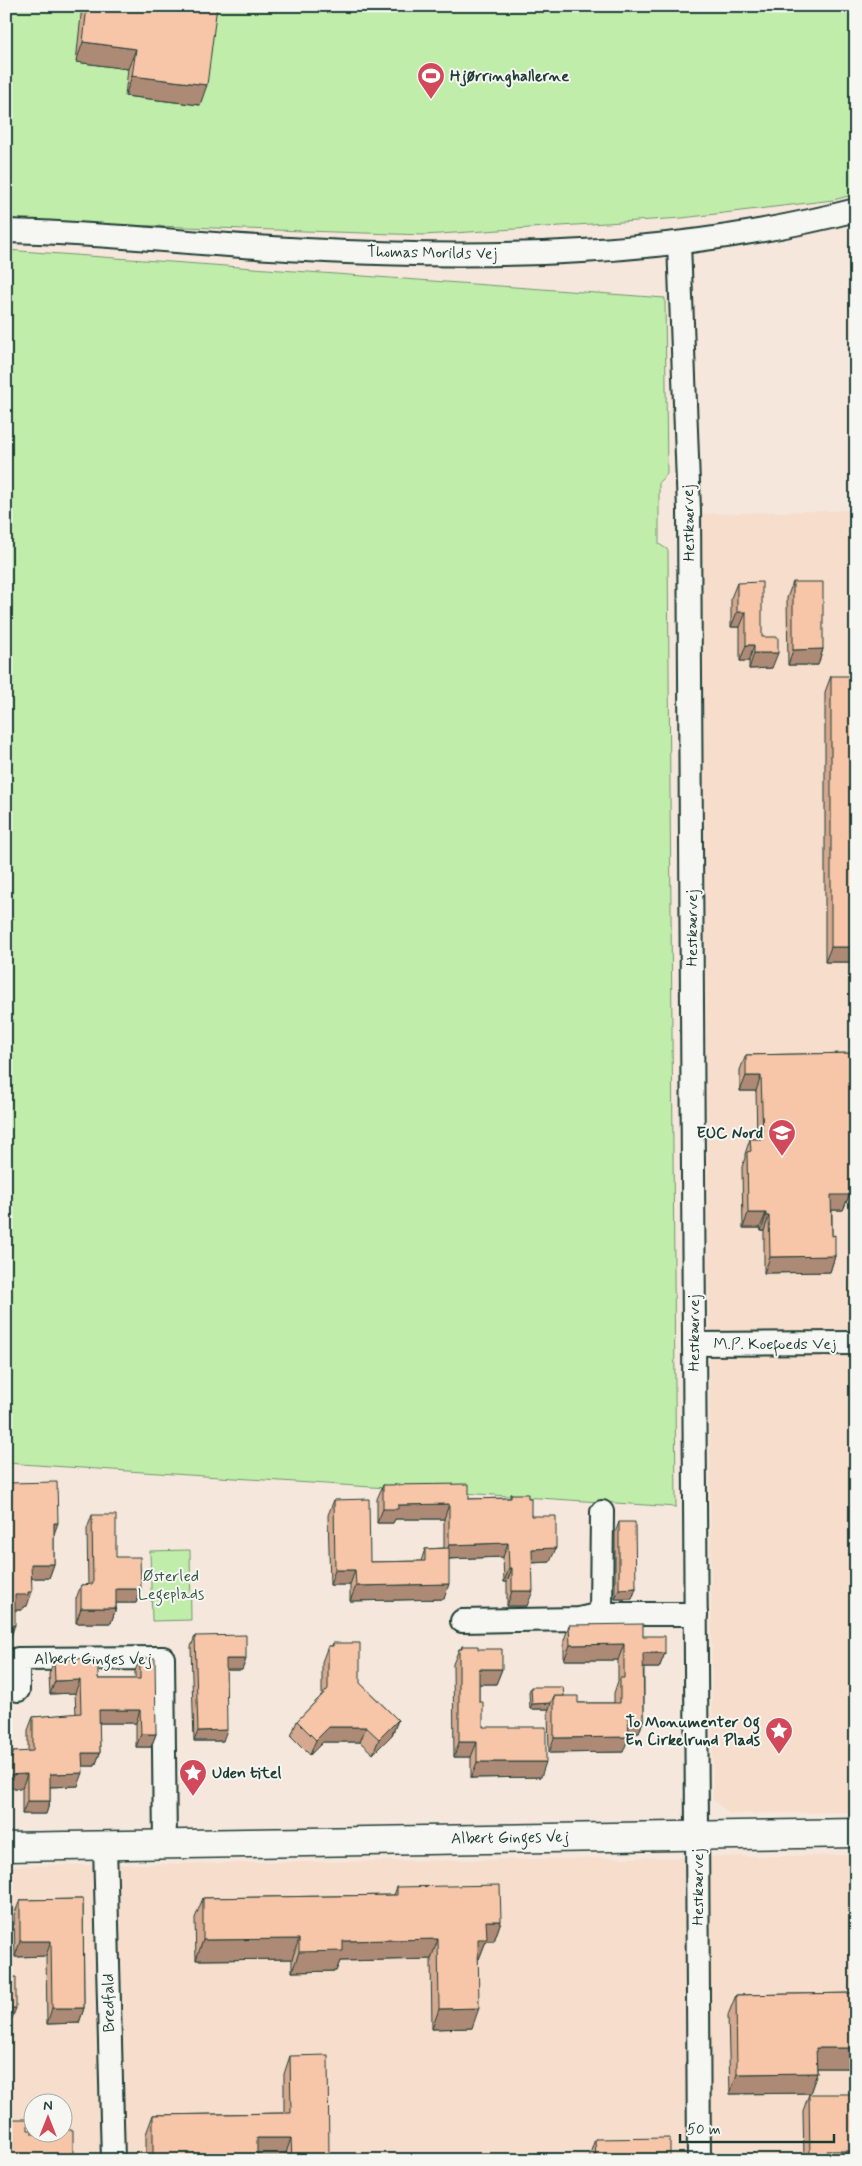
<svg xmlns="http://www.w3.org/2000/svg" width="862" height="2166" font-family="Mynerve,sans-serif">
  <rect width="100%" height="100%" fill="#f6e7dc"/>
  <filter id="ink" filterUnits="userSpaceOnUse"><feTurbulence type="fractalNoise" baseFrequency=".02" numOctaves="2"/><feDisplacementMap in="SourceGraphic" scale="10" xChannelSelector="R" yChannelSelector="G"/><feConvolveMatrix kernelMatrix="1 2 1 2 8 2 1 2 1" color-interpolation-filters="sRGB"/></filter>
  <g filter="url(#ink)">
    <!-- built -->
    <g fill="#f6ddcc" fill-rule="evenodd">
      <polygon points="856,510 856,1812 730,1814 713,1800 702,514"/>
      <path d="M 856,1855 L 856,2160 L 6,2160 L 6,1866 ZM 32,2104 L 62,2104 L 62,2134 L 32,2134 Z"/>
    </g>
    <!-- green -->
    <g fill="#c1edaa" stroke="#70956f">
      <polygon points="6,6 856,6 856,194 833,200 682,218 424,235 6,221"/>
      <polygon points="6,250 665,298 667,474 659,482 659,544 668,550 676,1507 6,1463"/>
      <polygon points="190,1550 191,1620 152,1621 150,1551"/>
    </g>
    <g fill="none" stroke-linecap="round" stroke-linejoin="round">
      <defs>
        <g id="minor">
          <path d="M 6,231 C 106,233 206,245 306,250 C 489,260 677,256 856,210"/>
          <polyline points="679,243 689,510 699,2160"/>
          <polyline points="694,1344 856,1343"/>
          <polyline points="602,1512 601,1614 696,1614"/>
          <polyline points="462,1621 579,1619 601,1614"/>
          <polyline points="18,1690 18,1659 163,1658 165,1844"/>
          <polyline points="105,1845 113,2160"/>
        </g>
        <polyline id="tertiary" points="6,1847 856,1833"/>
      </defs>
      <!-- minor casing -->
      <use href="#minor" stroke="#1f3d34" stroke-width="26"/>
      <!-- tertiary casing -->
      <use href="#tertiary" stroke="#1f3d34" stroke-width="31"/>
      <!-- minor -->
      <use href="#minor" stroke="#f6f6f2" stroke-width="22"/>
      <!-- tertiary -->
      <use href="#tertiary" stroke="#f6f6f2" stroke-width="28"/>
    </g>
    <!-- wall -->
    <g fill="#d4a990" stroke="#1f3d34">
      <polygon points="82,6 217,6 200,105 125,96 128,69 76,62"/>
      <polygon points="793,582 823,649 818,665 788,665 787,598"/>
      <polygon points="737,583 762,637 772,668 749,669 749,661 740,661 740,627 731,627 731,598"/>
      <polygon points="831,676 856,962 825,962 825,692"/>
      <polygon points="856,1053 856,1195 849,1196 843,1210 832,1210 832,1236 835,1256 830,1272 764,1273 764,1231 761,1231 760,1228 743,1228 742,1167 745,1158 745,1154 750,1139 757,1139 756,1091 740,1091 740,1070 746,1055"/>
      <polygon points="6,1483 54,1534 54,1564 49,1578 32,1578 27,1606 24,1607 22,1610 15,1610 10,1639 6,1639"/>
      <polygon points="383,1485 469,1499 510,1498 511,1494 528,1498 531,1516 550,1562 532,1563 527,1606 507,1606 507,1582 504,1582 503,1557 449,1559 444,1599 350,1601 350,1585 330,1585 328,1515 334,1500 370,1562 421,1561 425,1549 444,1548 444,1519 395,1519 393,1523 377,1523 377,1499"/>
      <polygon points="92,1515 116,1557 141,1589 136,1603 116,1603 116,1608 111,1623 76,1623 76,1599 81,1585 88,1585 87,1529"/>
      <polygon points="619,1522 636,1588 632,1599 615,1599 615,1533"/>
      <polygon points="569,1625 643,1636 665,1653 659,1668 644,1668 644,1718 639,1733 629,1733 623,1752 549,1753 548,1711 549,1709 530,1709 529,1692 531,1687 564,1696 578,1703 614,1703 614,1693 618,1681 618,1660 564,1660 564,1640"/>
      <polygon points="195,1636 246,1659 242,1670 226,1670 223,1741 194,1741 191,1647"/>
      <polygon points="333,1643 360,1683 398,1720 392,1735 373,1754 360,1742 323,1742 310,1755 291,1736 297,1721 322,1695 322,1662 328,1646 332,1646"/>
      <polygon points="462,1646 478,1649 502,1669 496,1684 479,1684 479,1702 483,1727 541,1777 471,1778 471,1757 454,1757 453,1664 459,1649 461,1649"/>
      <polygon points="140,1658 156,1734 151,1747 136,1747 136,1723 99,1723 100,1753 95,1766 82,1766 78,1786 50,1787 50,1801 46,1814 22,1814 22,1788 6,1788 6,1755 11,1755 13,1752 28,1752 28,1730 33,1717 76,1714 75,1693 50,1694 49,1674 54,1660 98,1679 135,1679 135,1671"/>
      <polygon points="397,1887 501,1921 494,1941 486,1941 479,1959 478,1959 472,2028 432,2029 431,1959 340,1961 336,1971 292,1972 292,1959 196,1960 195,1918 203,1898 394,1895"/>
      <polygon points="83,1899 84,2008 79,2023 47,2024 46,1956 15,1957 14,1915 20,1900"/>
      <polygon points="856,1993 856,2068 817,2068 817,2073 810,2093 730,2094 728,2015 736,1995"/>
      <polygon points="290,2056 329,2160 285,2160 285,2156 257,2156 257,2160 146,2160 146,2134 153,2115 284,2113 284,2074"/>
      <polygon points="809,2094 856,2160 804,2160 803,2111"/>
      <polygon points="595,2139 670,2160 588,2160"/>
    </g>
    <!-- shaded-wall -->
    <g fill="#ad8a75" stroke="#1f3d34">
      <polygon points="83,42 136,49 128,69 76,62"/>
      <polygon points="132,76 207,85 200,105 125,96"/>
      <polygon points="737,612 746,612 740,627 731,627"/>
      <polygon points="746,645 754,645 749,661 740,661"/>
      <polygon points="823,649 818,665 788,665 793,650"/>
      <polygon points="754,653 778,653 772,668 749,669"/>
      <polygon points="831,947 856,947 856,962 825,962"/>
      <polygon points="746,1076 761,1076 756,1091 740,1091"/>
      <polygon points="849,1180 856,1180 856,1195 849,1196 843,1210 826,1210 831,1195"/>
      <polygon points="748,1213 766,1213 760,1228 743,1228"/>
      <polygon points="766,1216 769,1216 764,1231 761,1231"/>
      <polygon points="835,1256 830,1272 764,1273 770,1257"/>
      <polygon points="449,1504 444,1519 395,1519 393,1523 377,1523 383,1509 398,1505"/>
      <polygon points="54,1523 58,1523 53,1537"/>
      <polygon points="508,1543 503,1557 444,1559 449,1545"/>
      <polygon points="556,1548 550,1562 527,1563 532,1549"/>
      <polygon points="31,1564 54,1564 49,1578 26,1578"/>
      <polygon points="509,1568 512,1568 507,1582 504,1582"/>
      <polygon points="335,1570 355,1570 350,1585 330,1585"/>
      <polygon points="449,1584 444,1599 350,1601 356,1586"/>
      <polygon points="636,1588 632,1599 615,1599 619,1589"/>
      <polygon points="116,1589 141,1589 136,1603 111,1603"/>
      <polygon points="512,1591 533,1591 527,1606 507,1606"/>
      <polygon points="28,1592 32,1592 27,1606 24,1607 22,1610 10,1610 15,1595"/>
      <polygon points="81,1608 116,1608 111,1623 76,1623"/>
      <polygon points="6,1625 15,1625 10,1639 6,1639"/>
      <polygon points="624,1644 618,1660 564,1660 570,1645"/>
      <polygon points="643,1653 665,1653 659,1668 638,1668"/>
      <polygon points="226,1659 246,1659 242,1670 222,1670"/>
      <polygon points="479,1669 502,1669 496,1684 474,1684"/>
      <polygon points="80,1680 75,1693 50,1694 55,1681"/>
      <polygon points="551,1703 549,1709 530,1709 532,1704"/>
      <polygon points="99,1710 140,1710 136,1723 94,1723"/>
      <polygon points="628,1718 644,1718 639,1733 623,1733"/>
      <polygon points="398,1720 392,1735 373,1754 379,1739"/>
      <polygon points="329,1727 366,1727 360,1742 323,1742 310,1755 316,1740"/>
      <polygon points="227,1730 223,1741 194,1741 198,1731"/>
      <polygon points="141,1734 156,1734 151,1747 136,1747"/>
      <polygon points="629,1737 623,1752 549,1753 554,1738"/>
      <polygon points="459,1742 477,1742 471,1757 454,1757"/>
      <polygon points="82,1753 100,1753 95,1766 77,1766"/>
      <polygon points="477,1762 546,1762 541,1777 471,1778"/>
      <polygon points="83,1773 78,1786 45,1787 50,1774"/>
      <polygon points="27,1774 22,1788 6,1788 6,1775"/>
      <polygon points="27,1801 50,1801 46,1814 22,1814"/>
      <polygon points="486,1921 501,1921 494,1941 486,1941 479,1959 471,1959 478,1939"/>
      <polygon points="299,1939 292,1959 196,1960 203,1940"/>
      <polygon points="438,1939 431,1959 340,1961 336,1971 292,1972 299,1952 343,1941"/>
      <polygon points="20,1941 51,1941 46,1956 15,1957"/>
      <polygon points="8,2008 16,2008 12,2019 6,2019 6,2014"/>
      <polygon points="52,2008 84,2008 79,2023 47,2024"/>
      <polygon points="479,2008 472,2028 432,2029 439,2009"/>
      <polygon points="816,2048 856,2048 856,2068 809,2068"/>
      <polygon points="817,2073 810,2093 730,2094 737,2074"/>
      <polygon points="257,2138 291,2138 285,2156 250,2156"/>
      <polygon points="827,2151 856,2151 856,2160 824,2160"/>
    </g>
    <!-- building -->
    <g fill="#f7c5a7" stroke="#1f3d34">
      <polygon points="87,6 217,6 207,85 132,76 136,49 83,42"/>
      <polygon points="762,582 762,637 778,637 778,653 754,653 754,645 746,645 746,612 737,612 737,583"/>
      <polygon points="793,582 823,582 823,649 793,650"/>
      <rect x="831" y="676" width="25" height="271"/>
      <polygon points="856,1053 856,1180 849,1180 849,1195 831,1195 832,1236 835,1235 835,1256 770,1257 769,1216 766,1216 766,1213 748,1213 747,1152 751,1151 750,1139 763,1139 761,1076 746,1076 746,1055"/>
      <polygon points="57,1482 58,1523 54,1523 54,1564 31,1564 32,1592 28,1592 28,1595 15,1595 15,1625 6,1625 6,1575 8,1575 7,1531 6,1531 6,1483"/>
      <polygon points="469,1484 469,1499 511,1498 511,1494 528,1494 528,1498 531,1498 531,1516 556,1516 556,1548 532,1549 533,1591 512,1591 512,1568 509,1568 508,1543 449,1545 449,1504 398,1505 398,1509 383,1509 383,1485"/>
      <polygon points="369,1499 370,1562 425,1561 425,1549 449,1548 449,1584 356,1586 355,1570 335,1570 334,1500"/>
      <polygon points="92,1515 116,1515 116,1557 140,1557 141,1589 116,1589 116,1608 81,1608 81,1585 93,1584"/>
      <polygon points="619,1522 635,1522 636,1588 619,1589"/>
      <polygon points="643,1624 643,1636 665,1636 665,1653 643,1653 644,1718 628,1718 629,1737 554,1738 554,1696 578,1696 578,1703 620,1703 620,1678 624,1678 624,1644 570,1645 569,1625"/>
      <polygon points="246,1635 246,1659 226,1659 227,1730 198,1731 195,1636"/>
      <polygon points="333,1643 360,1643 360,1683 398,1720 379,1739 366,1727 329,1727 316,1740 297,1721 328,1689 328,1646 333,1646"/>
      <polygon points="462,1646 478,1646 478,1649 502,1649 502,1669 479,1669 479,1702 483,1702 483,1727 546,1727 546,1762 477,1762 477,1742 459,1742 459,1649 462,1649"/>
      <polygon points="94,1658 98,1660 98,1679 140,1679 140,1658 155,1658 156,1734 141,1734 140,1710 99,1710 100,1753 82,1753 83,1773 50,1774 50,1801 27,1801 27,1774 6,1775 6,1755 13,1755 13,1752 33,1751 33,1717 81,1713 80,1680 55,1681 54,1660"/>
      <polygon points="531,1687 563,1687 564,1696 554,1696 551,1703 532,1704"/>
      <polygon points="500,1885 501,1921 486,1921 487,1939 478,1939 479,2008 439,2009 438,1939 343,1941 343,1951 299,1952 299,1939 203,1940 203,1898 397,1895 397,1887"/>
      <polygon points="83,1899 84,2008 52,2008 51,1941 20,1941 20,1900"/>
      <polygon points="16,1977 16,2008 8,2008 8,2014 6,2014 6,1978"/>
      <polygon points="856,1993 856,2048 816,2048 817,2073 737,2074 736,1995"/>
      <polygon points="328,2055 329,2160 292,2160 291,2138 257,2138 257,2160 153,2160 153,2115 291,2113 290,2056"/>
      <polygon points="809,2094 856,2094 856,2151 827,2151 827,2160 810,2160"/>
      <polygon points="6,2119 28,2119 28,2130 32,2130 32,2134 62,2134 62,2130 73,2130 73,2160 6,2160"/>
      <polygon points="670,2138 670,2160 596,2160 595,2139"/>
    </g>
  </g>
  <!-- icons -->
  <defs>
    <symbol id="stadium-pin" viewBox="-11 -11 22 30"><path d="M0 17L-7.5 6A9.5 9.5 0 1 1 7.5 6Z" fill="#d1495b" stroke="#f6f6f2"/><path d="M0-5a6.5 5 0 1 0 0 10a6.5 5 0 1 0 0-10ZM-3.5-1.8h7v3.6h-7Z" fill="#fff"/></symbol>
    <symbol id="school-pin" viewBox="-11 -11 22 30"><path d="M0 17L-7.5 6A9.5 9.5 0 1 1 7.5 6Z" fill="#d1495b" stroke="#f6f6f2"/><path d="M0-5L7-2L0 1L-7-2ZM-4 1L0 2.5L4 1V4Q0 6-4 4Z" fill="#fff"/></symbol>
    <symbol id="sight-pin" viewBox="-11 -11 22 30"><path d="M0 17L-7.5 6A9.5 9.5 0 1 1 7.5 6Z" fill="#d1495b" stroke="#f6f6f2"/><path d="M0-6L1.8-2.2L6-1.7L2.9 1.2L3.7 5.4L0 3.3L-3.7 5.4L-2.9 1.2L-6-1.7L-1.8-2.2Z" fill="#fff"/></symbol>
  </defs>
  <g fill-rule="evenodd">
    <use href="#stadium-pin" x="415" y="60" width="32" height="43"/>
    <use href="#school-pin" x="766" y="1117" width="32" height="43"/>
    <use href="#sight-pin" x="763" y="1715" width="32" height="43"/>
    <use href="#sight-pin" x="177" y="1757" width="32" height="43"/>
  </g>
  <g text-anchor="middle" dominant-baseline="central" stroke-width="4" stroke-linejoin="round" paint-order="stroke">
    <!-- poi labels -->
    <g font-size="16" font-weight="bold" fill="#1f3d34" stroke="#f6f6f2" text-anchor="start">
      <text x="450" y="76">Hjørringhallerne</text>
      <text x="763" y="1133" text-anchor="end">EUC Nord</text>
      <text x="760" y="1722" text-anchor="end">To Monumenter Og<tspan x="760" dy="18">En Cirkelrund Plads</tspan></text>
      <text x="212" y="1773">Uden titel</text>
    </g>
    <!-- street labels -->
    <g font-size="16" fill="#1f3d34" stroke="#f6f6f2">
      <text transform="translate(432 253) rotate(1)">Thomas Morilds Vej</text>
      <text transform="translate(689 523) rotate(-91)">Hestkærvej</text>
      <text transform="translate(692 928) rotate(-90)">Hestkærvej</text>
      <text transform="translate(694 1333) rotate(-90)">Hestkærvej</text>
      <text x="775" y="1344">M.P. Koefoeds Vej</text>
      <text x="93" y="1659">Albert Ginges Vej</text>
      <text transform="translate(510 1838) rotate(-1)">Albert Ginges Vej</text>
      <text transform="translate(698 1887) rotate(-90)">Hestkærvej</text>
      <text transform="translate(109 2003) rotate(-91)">Bredfald</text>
    </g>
    <!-- park labels -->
    <g font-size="16" fill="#375746" stroke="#f6f6f2">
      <text x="171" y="1576">Østerled<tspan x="171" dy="18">Legeplads</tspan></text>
    </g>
  </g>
  <!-- margin -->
  <rect width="862" height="2166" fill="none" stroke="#f6f6f2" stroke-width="25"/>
  <rect x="12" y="12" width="837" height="2141" fill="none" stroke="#1f3d34" stroke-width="2" filter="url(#ink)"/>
  <!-- north arrow -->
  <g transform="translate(48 2118)"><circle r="24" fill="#f6f6f2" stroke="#a0aca6"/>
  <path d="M0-4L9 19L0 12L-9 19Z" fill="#d1495b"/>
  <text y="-8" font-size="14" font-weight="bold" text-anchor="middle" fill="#1f3d34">N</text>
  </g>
  <!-- scale -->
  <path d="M680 2134v8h154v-8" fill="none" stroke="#1f3d34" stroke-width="2.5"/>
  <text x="687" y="2134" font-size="15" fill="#1f3d34" stroke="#f6f6f2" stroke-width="4" paint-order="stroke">50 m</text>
</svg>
